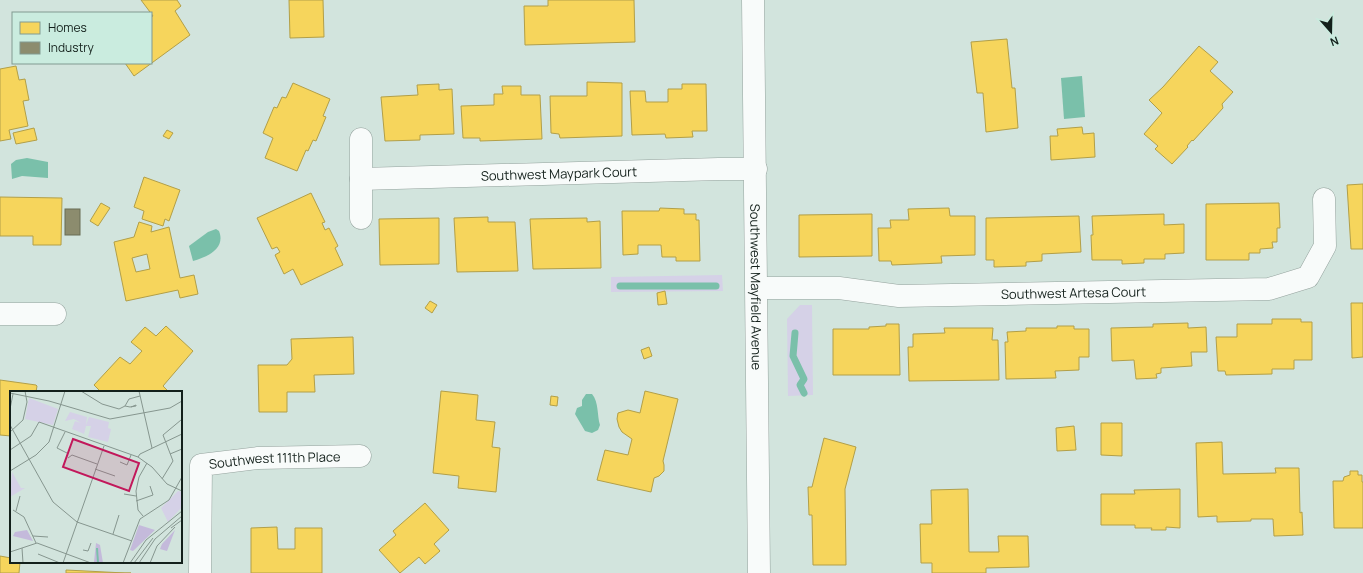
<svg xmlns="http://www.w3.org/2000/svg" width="1363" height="573" font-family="Manrope,sans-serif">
  <rect width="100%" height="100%" fill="#d2e4dd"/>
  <!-- green -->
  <g fill="#d5d1e7">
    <polygon points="722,275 723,291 611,292 611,277"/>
    <polygon points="800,305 812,305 813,395 788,396 787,319"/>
  </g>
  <!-- water -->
  <g fill="#7ac0aa">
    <polygon points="1082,76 1085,117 1064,119 1061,78"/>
    <polygon points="27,158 48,162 48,178 22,176 12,179 11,164 16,160"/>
    <path d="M 216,229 L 219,231 C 226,249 207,257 193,261 L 189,246 L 208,232 Z"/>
    <path d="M 586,394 L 592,394 C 599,402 597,416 600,425 L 598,430 L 592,433 L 585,431 L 575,414 L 577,408 L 582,406 L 582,400 Z"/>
  </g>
  <!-- homes -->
  <g fill="#f6d55c" stroke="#b29f48" fill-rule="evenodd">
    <polygon points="141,0 177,0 181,6 175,11 190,35 134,76 125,63 151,63 151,17 153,16"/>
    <polygon points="289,0 323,0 324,37 290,38"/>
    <polygon points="548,0 634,0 635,42 525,45 524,6 548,6"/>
    <polygon points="1007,39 1012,88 1015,88 1018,128 986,132 983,93 977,93 971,42"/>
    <polygon points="1199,46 1218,62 1210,71 1233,92 1222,104 1223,108 1193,141 1192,140 1187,146 1188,147 1172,164 1155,149 1158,146 1144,134 1162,113 1149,100 1163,87"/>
    <polygon points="16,66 19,80 25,79 29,100 23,101 28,126 9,130 11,139 0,141 0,69"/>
    <polygon points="587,82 622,83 622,136 560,138 559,134 551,133 550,96 587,96"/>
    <polygon points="293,83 330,99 323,116 326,117 316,141 313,140 308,151 306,150 297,171 265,158 273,138 263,133 274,107 277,108 282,97 286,98"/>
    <polygon points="439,84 439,90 452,89 454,134 420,135 420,140 385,141 381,97 418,95 417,85"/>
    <polygon points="682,84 706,84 707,131 692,131 693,137 666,138 665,134 632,135 630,91 645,91 646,102 668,102 668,89 682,89"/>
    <polygon points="502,86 521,86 521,95 540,95 542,139 480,141 480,138 463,138 461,106 494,105 494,94 503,94"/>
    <polygon points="1082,127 1083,134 1094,133 1095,157 1051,160 1050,136 1058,136 1057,129"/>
    <polygon points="34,128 37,140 16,144 13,133"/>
    <polygon points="167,130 173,133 169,139 163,136"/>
    <polygon points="144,177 180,190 169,221 165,219 163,226 142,219 144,211 134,207"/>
    <polygon points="1363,184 1363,249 1351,249 1347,185"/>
    <polygon points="311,193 325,222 322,223 325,230 329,228 338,246 335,248 343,265 301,285 293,269 284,274 275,255 280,252 277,247 272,249 257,218"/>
    <polygon points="0,197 62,198 61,245 33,245 33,236 0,236"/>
    <polygon points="101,203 110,208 98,226 90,221"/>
    <polygon points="1279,203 1280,228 1277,228 1277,242 1272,242 1273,248 1260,249 1260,253 1249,253 1249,260 1206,260 1206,204"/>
    <polygon points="660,208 684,209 684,214 696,214 696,220 699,220 700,261 676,261 676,257 662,257 661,245 638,245 638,254 623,255 622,211 659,211"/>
    <polygon points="949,208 950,216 975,216 975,255 941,256 942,263 892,265 891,261 879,261 878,228 891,228 890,220 909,220 908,209"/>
    <polygon points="872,214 872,256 799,257 799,215"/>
    <polygon points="1164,214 1164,225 1184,224 1184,253 1165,254 1165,259 1144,259 1144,263 1122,264 1122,260 1092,260 1091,235 1093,235 1092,216"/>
    <polygon points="1079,216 1081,252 1042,254 1042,261 1026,262 1026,266 994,267 994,260 986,260 986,218"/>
    <polygon points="488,217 488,222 515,222 518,271 457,272 454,218"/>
    <polygon points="439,218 439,264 380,265 379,219"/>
    <polygon points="587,218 587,222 600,221 601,268 533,269 530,219"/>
    <path d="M 139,222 L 152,226 L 151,232 L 169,227 L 180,278 L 194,275 L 198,294 L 180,298 L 178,290 L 126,301 L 114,242 L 134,237 ZM 147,254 L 150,269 L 136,272 L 132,258 Z"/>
    <polygon points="665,291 667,304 658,305 657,293"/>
    <polygon points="430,301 437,305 432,313 425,308"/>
    <polygon points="1351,303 1363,303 1363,357 1352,358"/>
    <polygon points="1272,319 1301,319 1301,322 1312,322 1312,360 1294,360 1294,369 1272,369 1272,374 1226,375 1225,371 1218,371 1216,337 1237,337 1237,324 1272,324"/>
    <polygon points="1188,323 1188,328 1206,327 1207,352 1191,352 1192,366 1161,368 1161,373 1156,374 1157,378 1136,379 1134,360 1112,361 1111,328 1153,327 1153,324"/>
    <polygon points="886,324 899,324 900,375 833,375 833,329 869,329 869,327 886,326"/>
    <polygon points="166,326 193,351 163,386 169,392 101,392 94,385 120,357 130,364 142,351 131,342 145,327 156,336"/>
    <polygon points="1057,326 1074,326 1074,329 1089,329 1089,357 1079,357 1079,370 1055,371 1056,378 1006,379 1005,342 1008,342 1007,332 1026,331 1026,328 1057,328"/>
    <polygon points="944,328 993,328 992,340 998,340 999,380 909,381 908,347 913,347 913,334 945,333"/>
    <polygon points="353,337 354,374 314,375 315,392 287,392 287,412 259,412 258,365 287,365 292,359 291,339"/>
    <polygon points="649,347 652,356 644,359 641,350"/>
    <polygon points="0,380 36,385 37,386 36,392 11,392 11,436 0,435"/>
    <polygon points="441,391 478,395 476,420 495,422 492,447 500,448 496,492 458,488 459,476 433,473"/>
    <polygon points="645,391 678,399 663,461 664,465 664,471 659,476 654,478 651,492 597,480 605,450 628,455 632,439 622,432 619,427 617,419 618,413 628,410 640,413"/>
    <polygon points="551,396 558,397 557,406 550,405"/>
    <polygon points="1101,423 1122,423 1122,456 1101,455"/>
    <polygon points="1074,426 1076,450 1057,451 1056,428"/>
    <polygon points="824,438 856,447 845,489 846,565 813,565 812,515 809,515 808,487 812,487"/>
    <polygon points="1222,442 1223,474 1276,473 1275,468 1299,468 1300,513 1302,512 1303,535 1274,536 1273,519 1251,519 1251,521 1217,522 1217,516 1198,517 1196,443"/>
    <polygon points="1350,471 1358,471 1358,475 1362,475 1362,482 1363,482 1363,528 1334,528 1333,481 1343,481 1344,477 1350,475"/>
    <polygon points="968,489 969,552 999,552 998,536 1028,536 1029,567 986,568 986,573 932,573 932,563 921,563 920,524 932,524 931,490"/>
    <polygon points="1180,489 1180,528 1166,527 1166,530 1151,530 1152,528 1135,528 1135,525 1101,525 1101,494 1135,494 1134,490"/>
    <polygon points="425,503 449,530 434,544 440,551 425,564 419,557 400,573 379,550 396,535 393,531"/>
    <polygon points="277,527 278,549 295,549 295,528 322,528 322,573 251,573 251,528"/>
    <polygon points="0,556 11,558 11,562 20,562 19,573 0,573"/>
    <polygon points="66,570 125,573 131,573 66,573"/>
  </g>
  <!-- industry -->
  <rect fill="#8c8c6e" stroke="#686c55" x="65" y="209" width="15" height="26"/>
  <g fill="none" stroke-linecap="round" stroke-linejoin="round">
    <!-- stream -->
    <g stroke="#7ac0aa" stroke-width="7">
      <polyline points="620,286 716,286"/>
      <polyline points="795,333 793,356 804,379 800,385 804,393"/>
    </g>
    <defs>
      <g id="minor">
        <path id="s1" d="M 753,0 L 759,573"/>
        <path id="s2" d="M 361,179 L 719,169 L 756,169"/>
        <polyline points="361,218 361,139"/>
        <path id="s3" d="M 757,288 L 839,288 L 899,296 L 1269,289 L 1308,277 L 1325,246 L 1324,199"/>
        <polyline points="0,314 55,314"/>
        <path id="s4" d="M 200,573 L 201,465 L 258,458 L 360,456"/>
      </g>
    </defs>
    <!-- minor casing -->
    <use href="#minor" stroke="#94a29d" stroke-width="23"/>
    <!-- minor -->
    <use href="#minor" stroke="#f8fbfa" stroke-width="22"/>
  </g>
  <g text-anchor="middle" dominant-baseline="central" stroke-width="4" stroke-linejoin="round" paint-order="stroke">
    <!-- street labels -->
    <g font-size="13" fill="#13201b" stroke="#caecdf">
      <text stroke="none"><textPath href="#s2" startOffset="198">Southwest Maypark Court</textPath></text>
      <text stroke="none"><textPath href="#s1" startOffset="287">Southwest Mayfield Avenue</textPath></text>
      <text stroke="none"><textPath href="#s3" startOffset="317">Southwest Artesa Court</textPath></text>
      <text stroke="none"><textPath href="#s4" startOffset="182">Southwest 111th Place</textPath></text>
    </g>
  </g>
  <!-- overview -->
  <g transform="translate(10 391)">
    <rect width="172" height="172" fill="#d2e4dd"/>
    <path d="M 19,7 L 48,18 L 43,34 L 15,28 ZM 60,21 L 77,26 L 76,34 L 79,26 L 99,31 L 98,37 L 101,38 L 98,51 L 78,46 L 81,35 L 76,35 L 74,43 L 77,44 L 62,38 L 65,30 L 71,32 L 64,28 L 55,30 ZM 2,81 L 11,97 L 15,97 L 0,106 ZM 168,100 L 172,101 L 172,116 L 158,131 L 151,117 Z" fill="#d5d1e7"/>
    <path d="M 129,134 L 145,139 L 123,160 L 120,159 ZM 17,139 L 23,150 L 3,145 L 5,141 ZM 165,139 L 157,160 L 150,158 L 152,153 ZM 86,152 L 90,154 L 93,172 L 84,171 Z" fill="#c4badb"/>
    <path fill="none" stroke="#7ac0aa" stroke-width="2" d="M 87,157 L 88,172"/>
    <path fill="none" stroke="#86968f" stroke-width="1" d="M 71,0 L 92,13 L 109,18 L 115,15 L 119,8 L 130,5M 129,0 L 142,57M 0,2 L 39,10 L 100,28 L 160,17 L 172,10M 115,15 L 120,16 L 126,15 L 126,14 L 121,16M 0,18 L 3,3M 0,34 L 43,111 L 67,131 L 122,150M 0,41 L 13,29 L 17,11 L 15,0M 55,41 L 47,57 L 57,62M 0,59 L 21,45 L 29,31 L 128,66 L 142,76 L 157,93 L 172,100M 160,63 L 172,58M 128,66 L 130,63 L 172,43M 58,67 L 62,64 L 87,73M 110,71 L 117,74 L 121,64M 85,78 L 105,85M 0,80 L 26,64 L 39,51 L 55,0M 152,88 L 163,70 L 153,44 L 171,29M 114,103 L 126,105M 126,110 L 143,104 L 140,95M 3,119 L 14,126 L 26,152M 6,120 L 10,105M 133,125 L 128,119 L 126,100 L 129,86 L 137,72M 161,137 L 172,129M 103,143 L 109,124M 23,145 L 38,146M 12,157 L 13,172M 73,159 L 78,160 L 81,152M 0,161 L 27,152 L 81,172M 28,163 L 50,172M 53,172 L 94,55M 113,172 L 130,128 L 159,109 L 172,86M 120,172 L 136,149 L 172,120M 124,172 L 143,147M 129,172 L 145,148 L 172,125M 140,172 L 147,155 L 165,136"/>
    <path fill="#c2185b" fill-opacity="0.15" stroke="#c2185b" stroke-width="2" d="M 63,48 L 129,72 L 119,100 L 53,76 Z"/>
    <rect width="172" height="172" fill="none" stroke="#13201b" stroke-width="2"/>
  </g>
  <!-- legend -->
  <rect x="12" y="12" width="140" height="52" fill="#caecdf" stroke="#819a91"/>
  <rect x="20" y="22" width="20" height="12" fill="#f6d55c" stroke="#819a91"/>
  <text x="48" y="32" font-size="12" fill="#13201b">Homes</text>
  <rect x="20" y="42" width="20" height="12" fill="#8c8c6e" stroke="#819a91"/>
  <text x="48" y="52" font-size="12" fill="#13201b">Industry</text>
  <!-- north arrow -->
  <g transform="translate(1331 32) rotate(160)" stroke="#caecdf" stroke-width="3" paint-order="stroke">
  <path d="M0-3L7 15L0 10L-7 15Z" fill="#13201b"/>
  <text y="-6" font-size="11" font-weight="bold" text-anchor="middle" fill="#13201b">N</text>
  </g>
</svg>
